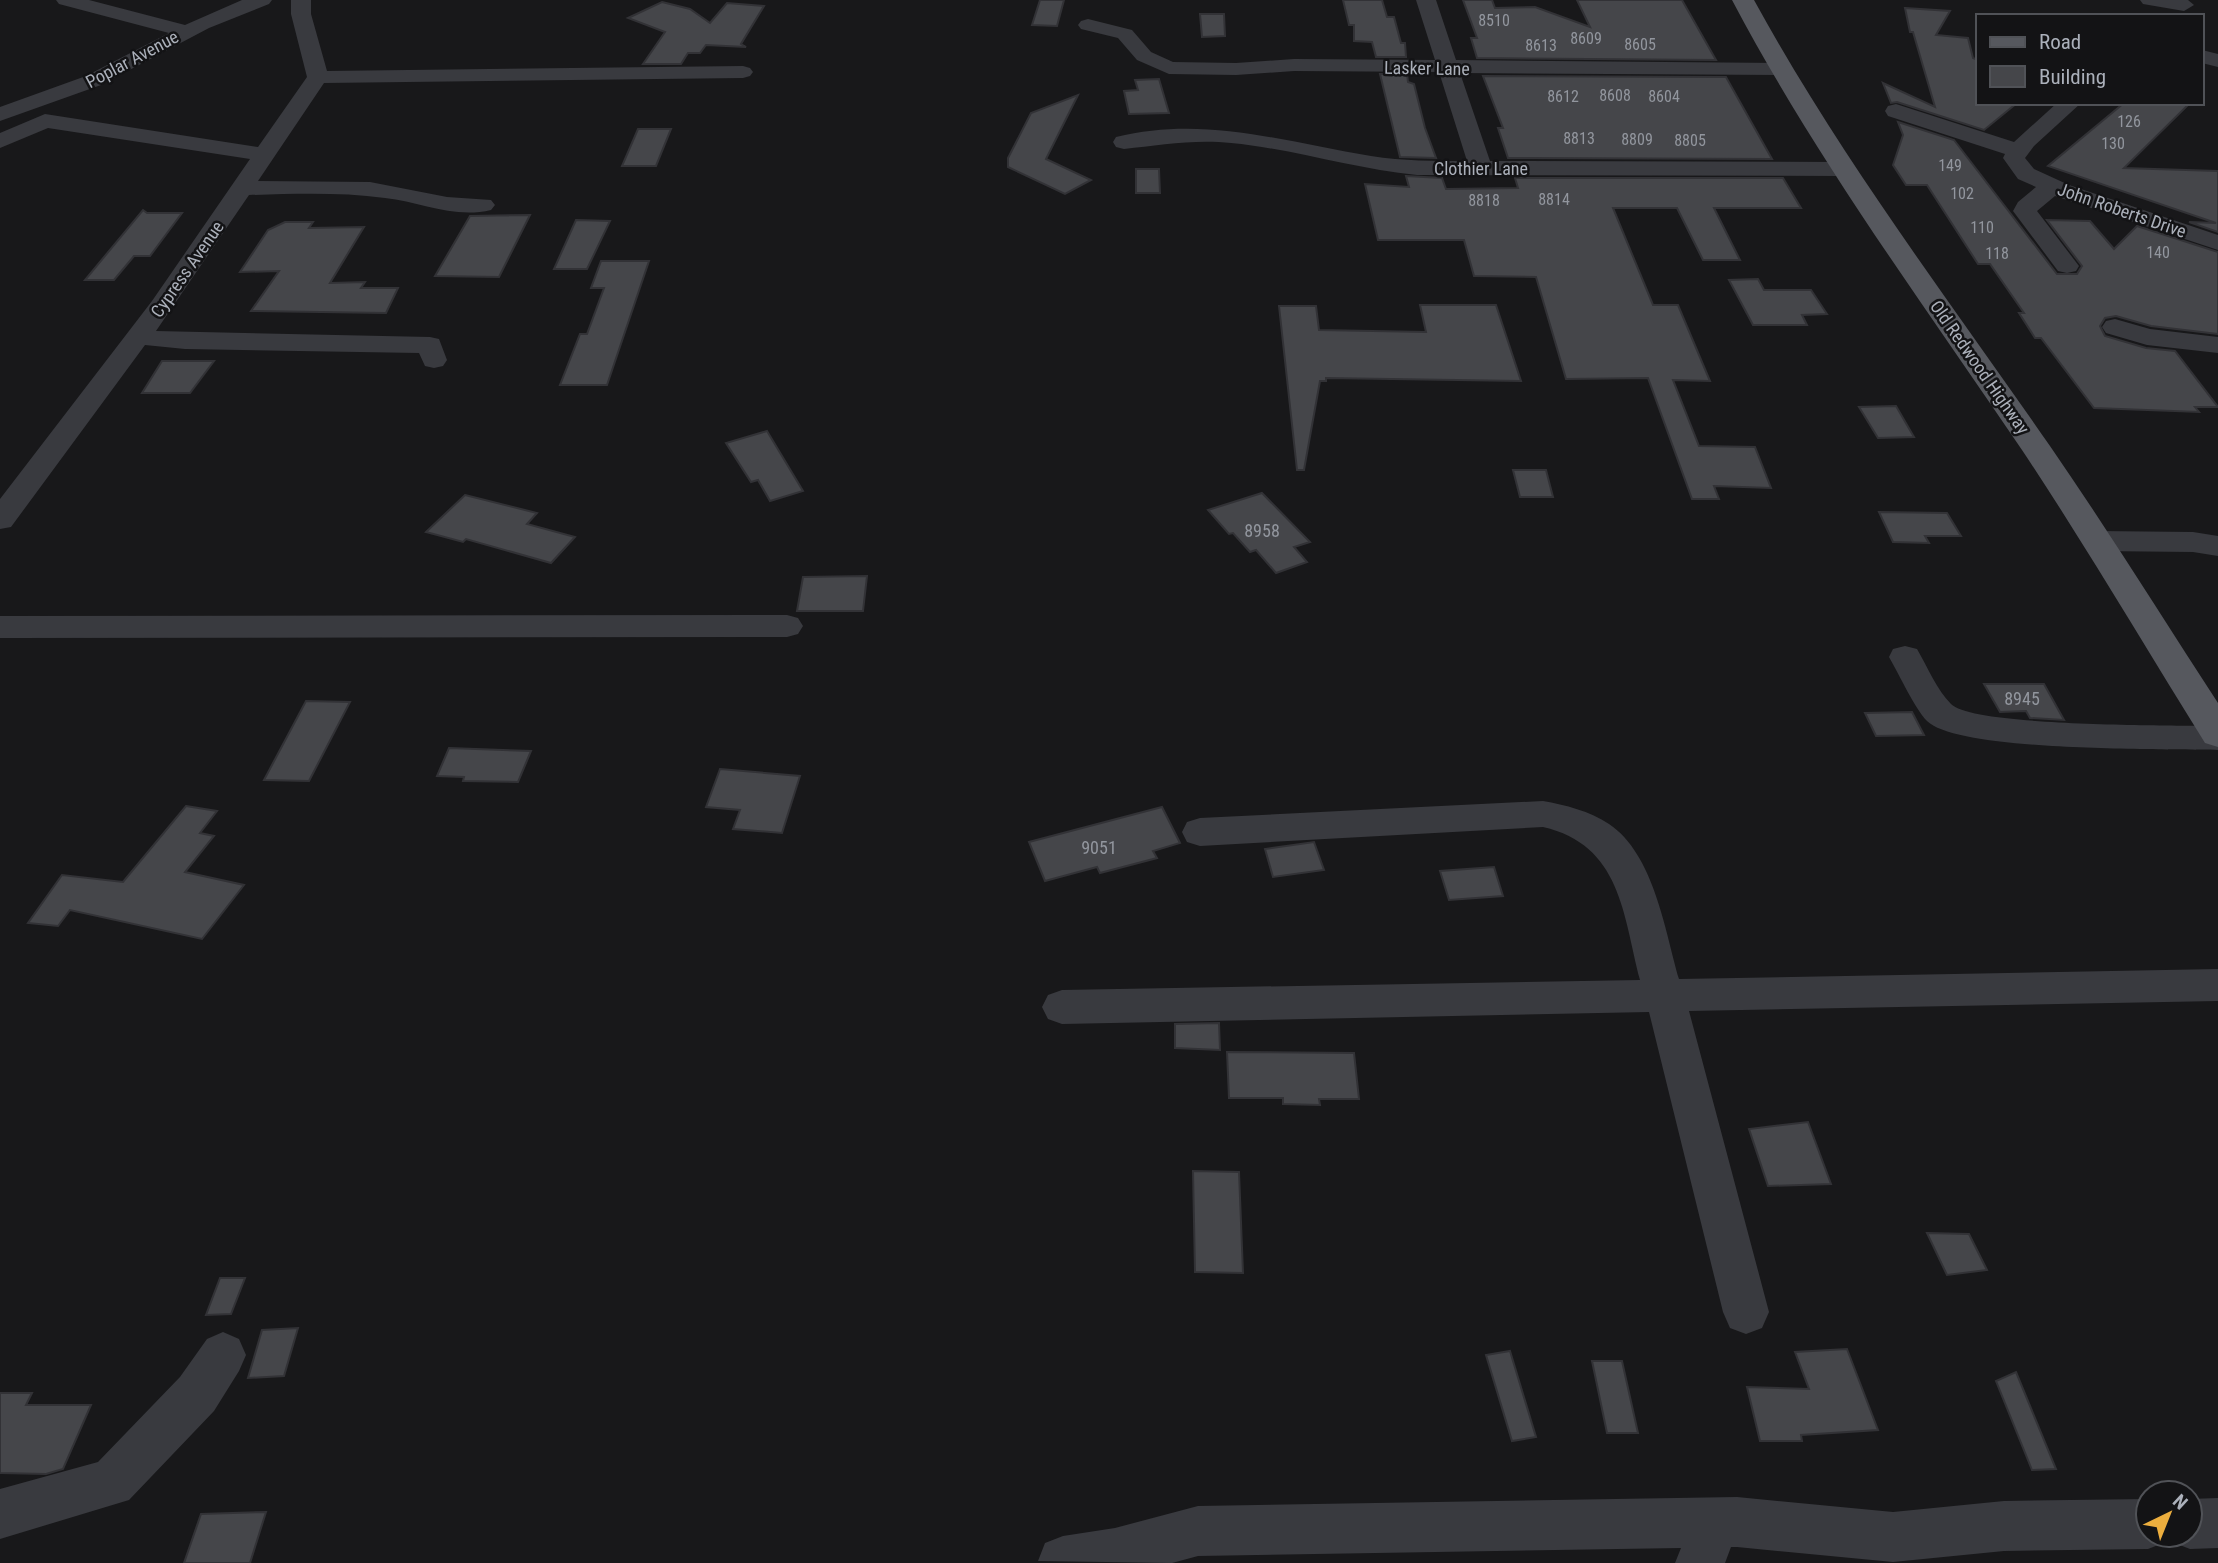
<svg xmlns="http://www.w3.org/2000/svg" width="2218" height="1563" font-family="'Roboto Condensed',sans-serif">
  <rect width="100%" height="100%" fill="#18181a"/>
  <!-- building -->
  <g fill="#45464a" stroke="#323236" stroke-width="2">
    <polygon points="1040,0 1064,0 1057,26 1032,25"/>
    <polygon points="1343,0 1382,0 1387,17 1394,17 1401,43 1405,43 1406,57 1376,57 1372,42 1354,41 1354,25 1349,25"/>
    <polygon points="1463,0 1492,0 1495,8 1535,7 1590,27 1577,0 1682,0 1716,60 1477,58 1471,38 1477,38"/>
    <polygon points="662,2 690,9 710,23 727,3 764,6 741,44 746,47 706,45 700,53 688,53 681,64 643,64 665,32 628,18"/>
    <polygon points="1905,8 1950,11 1936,35 1968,38 1973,58 1978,60 1978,103 2017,103 1984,130 1897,102 1891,103 1883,83 1935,107 1913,32 1910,32"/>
    <polygon points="1200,14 1224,14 1225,36 1202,37"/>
    <polygon points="1380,74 1407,74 1408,82 1414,84 1425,128 1436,158 1400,157"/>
    <polygon points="1483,76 1726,77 1772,159 1508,158 1498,128 1503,128"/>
    <polygon points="1159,79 1169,113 1129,114 1124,91 1138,90 1135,80"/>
    <polygon points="1078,95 1046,159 1091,180 1065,194 1008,167 1008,158 1031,113"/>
    <polygon points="2124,103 2190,103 2124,168 2218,171 2218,232 2189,222 2216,223 2048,166"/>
    <polygon points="1898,122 1954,140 2057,274 2077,274 2082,266 2047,220 2090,221 2114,249 2137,226 2218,252 2218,334 2151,326 2116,316 2105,318 2100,326 2105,336 2146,348 2175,351 2218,407 2195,407 2199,412 2094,408 2041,338 2035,338 2019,313 2024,313 1990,264 1978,264 1927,185 1906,185 1893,165 1903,135"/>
    <polygon points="638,129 671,129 656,166 622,166"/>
    <polygon points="1136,169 1159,169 1160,193 1136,193"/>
    <polygon points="1406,176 1442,178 1446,189 1518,188 1515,178 1783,178 1801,208 1714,208 1740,260 1703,260 1677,208 1613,208 1653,305 1678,305 1710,381 1673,380 1699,446 1755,447 1771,488 1714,486 1719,499 1692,499 1648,378 1566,379 1536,277 1474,276 1464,240 1378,240 1365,184 1409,187"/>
    <polygon points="143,210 147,213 182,213 150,256 134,256 114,280 85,280"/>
    <polygon points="530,215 499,277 435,276 470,216"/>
    <polygon points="576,220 610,221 587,269 554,269"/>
    <polygon points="285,222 313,222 309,228 364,227 330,283 365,282 361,288 398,288 386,313 251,311 279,271 240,272 268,230"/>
    <polygon points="601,261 649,261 607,385 560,385 580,334 587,334 604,288 591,288"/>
    <polygon points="1758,279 1764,290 1811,290 1827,314 1802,315 1807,325 1753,325 1729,280"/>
    <polygon points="1420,305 1496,305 1521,381 1326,378 1326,381 1320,381 1304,470 1297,470 1279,306 1316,306 1319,330 1426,332"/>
    <polygon points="162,361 214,361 190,393 142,393"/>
    <polygon points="1896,406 1914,437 1878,438 1859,407"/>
    <polygon points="767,431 803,491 770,501 758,480 751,482 726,443"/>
    <polygon points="1513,470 1546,470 1553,497 1520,497"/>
    <polygon points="1262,493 1310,542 1294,547 1307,562 1276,573 1256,550 1250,552 1233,533 1229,534 1208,510"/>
    <polygon points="465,495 537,513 527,524 575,537 551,563 466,539 463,542 426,532"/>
    <polygon points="1879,512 1947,513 1961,536 1925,536 1929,543 1893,542"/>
    <polygon points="867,576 863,611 797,611 803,577"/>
    <polygon points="1984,684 2044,684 2064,720 2030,718 2026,711 2000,712"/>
    <polygon points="306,701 350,702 309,781 264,780"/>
    <polygon points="1912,712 1924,735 1876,736 1865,713"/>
    <polygon points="449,748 531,751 518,782 463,781 464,777 437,776"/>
    <polygon points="720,769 800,776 782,833 733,829 740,810 706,807"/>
    <polygon points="186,806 217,811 200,833 214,836 185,872 244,885 202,939 70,910 58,926 28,923 62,875 123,882"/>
    <polygon points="1162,807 1180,843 1153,851 1157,858 1100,873 1097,867 1045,881 1029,842"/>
    <polygon points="1314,842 1324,870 1273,877 1265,849"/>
    <polygon points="1494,867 1503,896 1449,900 1440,871"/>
    <polygon points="1219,1023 1220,1050 1175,1048 1175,1024"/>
    <polygon points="1227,1052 1354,1053 1359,1099 1319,1099 1320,1105 1283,1104 1283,1098 1229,1098"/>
    <polygon points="1808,1122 1831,1184 1768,1186 1749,1129"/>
    <polygon points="1193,1171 1239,1172 1243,1273 1195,1272"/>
    <polygon points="1927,1233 1969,1234 1987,1270 1947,1275"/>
    <polygon points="220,1278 245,1278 231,1314 206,1315"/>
    <polygon points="298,1328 284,1376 248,1378 262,1330"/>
    <polygon points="1847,1349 1878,1430 1801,1435 1802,1441 1760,1441 1747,1387 1809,1389 1795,1352"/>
    <polygon points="1510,1351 1536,1437 1512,1441 1486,1355"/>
    <polygon points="1592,1361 1622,1361 1638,1433 1607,1433"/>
    <polygon points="2016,1372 2056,1469 2032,1470 1996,1381"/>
    <polygon points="0,1393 32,1393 26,1405 91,1405 63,1469 46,1474 0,1473"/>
    <polygon points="266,1512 250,1563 184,1563 201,1514"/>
  </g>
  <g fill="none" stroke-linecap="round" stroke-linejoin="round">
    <!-- minor -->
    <g fill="#393a3f" fill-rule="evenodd">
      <polygon points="56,0 89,0 185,25 242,0 272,0 269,4 209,28 101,85 0,121 0,107 86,76 169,33 59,4"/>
      <path d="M 291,0 L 311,0 L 311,14 L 327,71 L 743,66 L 750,68 L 753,72 L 750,76 L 743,78 L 324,83 L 258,181 L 370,182 L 447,197 L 491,200 L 495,205 L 491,210 C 454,219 421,202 385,198 C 340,192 294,194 249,195 L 156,331 L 430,337 L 439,339 L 447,360 L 443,366 L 434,368 L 425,366 L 419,353 L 185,349 L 145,345 L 11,527 L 0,529 L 0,499 L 152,301 L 250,159 L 48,128 L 0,148 L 0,133 L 45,114 L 258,147 L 307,77 L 291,14 Z"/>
      <path d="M 1416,0 L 1436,0 L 1456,60 L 1780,63 L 1787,65 L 1790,69 L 1787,73 L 1780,75 L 1460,73 L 1490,161 L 1842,162 L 1850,164 L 1853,169 L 1850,174 L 1842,176 L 1417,175 C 1354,169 1294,149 1231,143 C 1196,139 1159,145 1124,149 L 1116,147 L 1113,142 L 1116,137 C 1205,115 1284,142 1371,156 C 1403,161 1435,161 1467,161 L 1439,72 L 1294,71 L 1236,75 L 1169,74 L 1137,60 L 1118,38 L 1081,29 L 1078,25 L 1081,21 L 1088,19 L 1132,30 L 1151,52 L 1173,62 L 1236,63 L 1294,59 L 1435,60 Z"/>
      <polygon points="2140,0 2188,0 2194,5 2184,11 2143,4"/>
      <polygon points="2202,50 2218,54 2218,67 2202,63"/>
      <polygon points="2057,103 2081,103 2034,146 2025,158 2034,169 2069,185 2218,235 2218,250 2055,196 2037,211 2079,266 2076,271 2067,273 2058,271 2013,211 2018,202 2036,187 2018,179 2003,158 2005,154 1888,116 1885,111 1888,106 1896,104 2014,142"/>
      <polygon points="2115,319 2150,329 2218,337 2218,353 2147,345 2106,333 2102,327 2106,321"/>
      <polygon points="2097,531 2193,532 2218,536 2218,556 2193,552 2097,551 2086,548 2082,541 2086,534"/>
      <polygon points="787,615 798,618 803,626 798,634 787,637 0,638 0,616"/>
      <path d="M 1905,646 L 1917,649 C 1927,666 1937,690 1951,704 C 1973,727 2176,725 2218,726 L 2218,750 C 2167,749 1958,752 1927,721 C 1915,709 1899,674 1889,657 L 1893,649 Z"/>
      <path d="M 1543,801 C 1565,805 1590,811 1609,824 C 1654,854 1665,931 1679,979 L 2218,969 L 2218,1001 L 1689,1011 L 1769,1312 L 1762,1328 L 1746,1334 L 1730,1328 L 1723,1312 L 1649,1012 L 1062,1024 L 1048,1019 L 1042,1007 L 1048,995 L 1062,990 L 1640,980 C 1623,914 1621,845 1543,827 L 1200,846 L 1187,842 L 1182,832 L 1187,822 L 1200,818 Z"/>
      <polygon points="223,1332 239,1339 246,1355 239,1371 214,1411 129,1500 0,1539 0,1489 98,1462 180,1377 207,1339"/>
      <polygon points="1737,1497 1893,1512 2004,1501 2148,1499 2148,1535 2168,1535 2166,1542 2148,1549 2004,1551 1893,1562 1737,1547 1731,1547 1725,1563 1675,1563 1681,1548 1198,1556 1172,1563 1038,1561 1045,1543 1063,1536 1115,1528 1198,1506"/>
      <polygon points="2218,1498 2218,1548 2190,1549 2172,1542 2170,1535 2190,1535 2190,1499"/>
    </g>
    <!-- major -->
    <path fill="#56585e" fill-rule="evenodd" d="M 1732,0 L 1754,0 C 1840,157 1948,299 2050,446 C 2108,530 2162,617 2218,703 L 2218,747 L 2205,743 C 2144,645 2086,546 2022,450 C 1922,302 1816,159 1732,0 Z"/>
  </g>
  <g text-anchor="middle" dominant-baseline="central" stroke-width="5" stroke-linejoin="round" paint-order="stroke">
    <!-- far-number labels -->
    <g font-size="16" fill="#92969e">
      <text x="1494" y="20">8510</text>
      <text x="1586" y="38">8609</text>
      <text x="1640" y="44">8605</text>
      <text x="1541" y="45">8613</text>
      <text x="1615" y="95">8608</text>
      <text x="1563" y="96">8612</text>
      <text x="1664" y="96">8604</text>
      <text x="2129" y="121">126</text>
      <text x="1579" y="138">8813</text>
      <text x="1637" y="139">8809</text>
      <text x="1690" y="140">8805</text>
      <text x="2113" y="143">130</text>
      <text x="1950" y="165">149</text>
      <text x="1962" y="193">102</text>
      <text x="1554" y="199">8814</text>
      <text x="1484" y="200">8818</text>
      <text x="1982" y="227">110</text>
      <text x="2158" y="252">140</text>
      <text x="1997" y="253">118</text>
    </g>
    <!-- far-street labels -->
    <g font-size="18" fill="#abb0ba" stroke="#131315">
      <text transform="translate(132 59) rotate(-28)">Poplar Avenue</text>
      <text transform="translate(1427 68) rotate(1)">Lasker Lane</text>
      <text x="1481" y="168">Clothier Lane</text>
      <text transform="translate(2122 210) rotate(19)">John Roberts Drive</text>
      <text transform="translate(187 269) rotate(-55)">Cypress Avenue</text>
      <text transform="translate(1980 367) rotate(55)">Old Redwood Highway</text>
    </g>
    <!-- number labels -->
    <g font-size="18" fill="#92969e">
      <text x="1262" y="530">8958</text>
      <text x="2022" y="698">8945</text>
      <text x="1099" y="847">9051</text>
    </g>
  </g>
  <!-- legend -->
  <rect x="1976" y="14" width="228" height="91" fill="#131315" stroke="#505257" stroke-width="2"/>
  <rect x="1990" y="37" width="35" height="10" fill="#56585e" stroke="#505257" stroke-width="2"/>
  <text x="2039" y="49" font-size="21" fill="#abb0ba">Road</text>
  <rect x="1990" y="66" width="35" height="21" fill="#45464a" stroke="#505257" stroke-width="2"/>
  <text x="2039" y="84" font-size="21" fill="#abb0ba">Building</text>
  <!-- north arrow -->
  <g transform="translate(2169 1514) rotate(43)"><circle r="33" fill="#131315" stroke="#505257" stroke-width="2"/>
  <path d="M0-5L12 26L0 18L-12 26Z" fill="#ecae3e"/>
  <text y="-10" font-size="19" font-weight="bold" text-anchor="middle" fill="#abb0ba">N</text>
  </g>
</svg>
